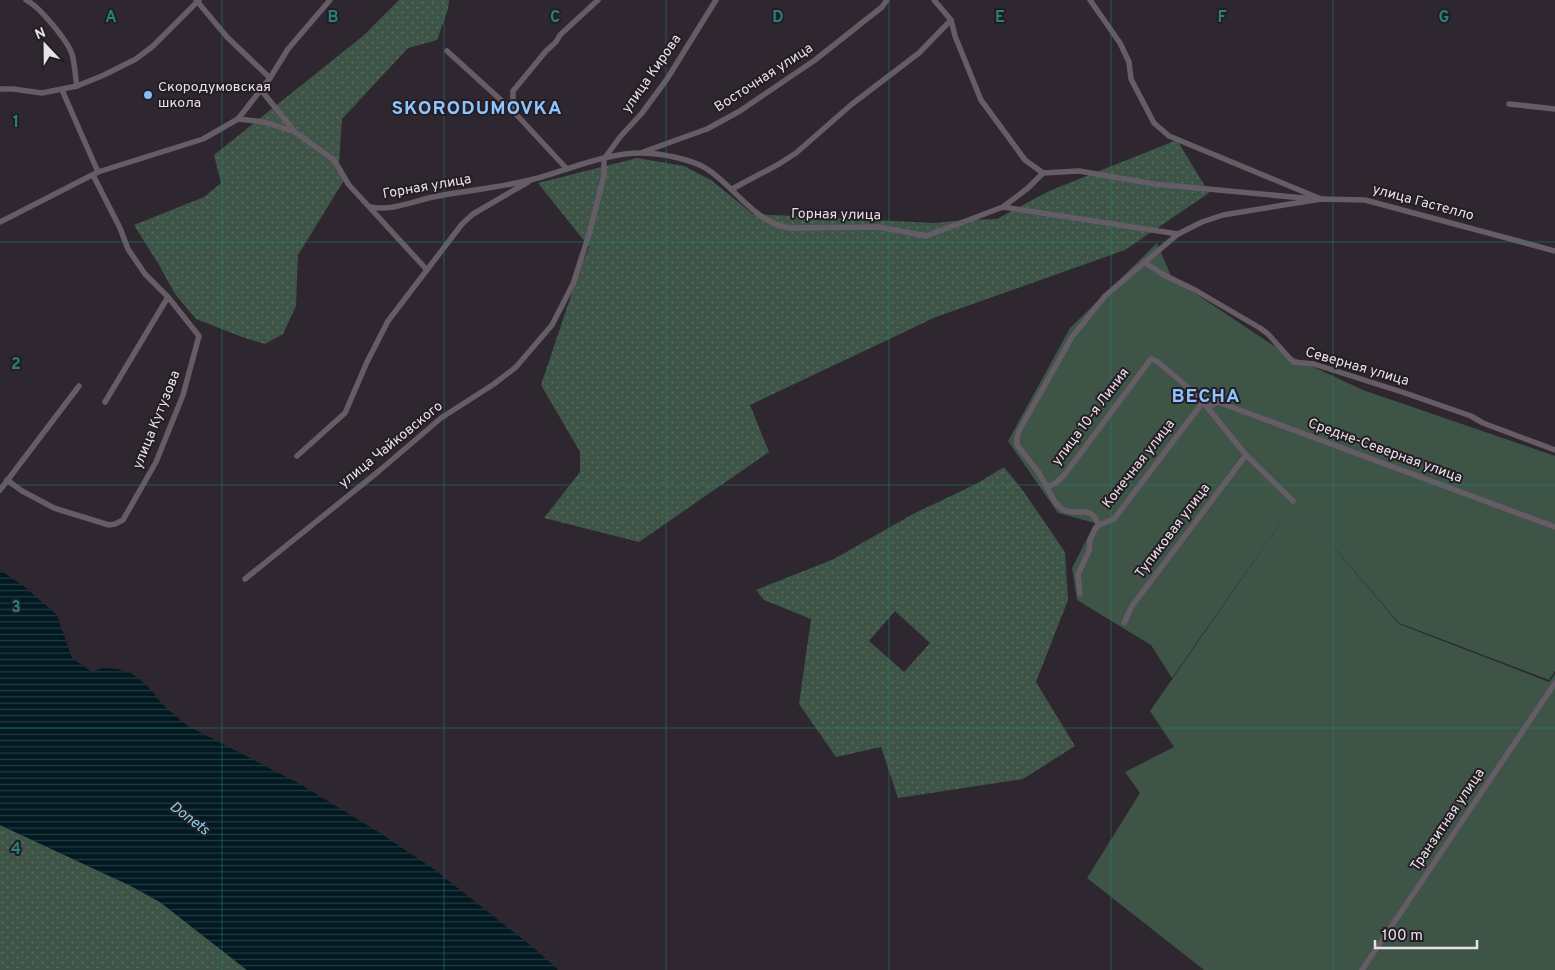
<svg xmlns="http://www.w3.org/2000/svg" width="1555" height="970" font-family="Overpass,sans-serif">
  <defs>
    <pattern id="grass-dots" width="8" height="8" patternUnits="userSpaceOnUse" patternTransform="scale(1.25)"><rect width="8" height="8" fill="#3d5447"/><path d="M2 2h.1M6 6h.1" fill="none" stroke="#596c62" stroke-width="1.8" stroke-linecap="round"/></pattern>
    <pattern id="water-rules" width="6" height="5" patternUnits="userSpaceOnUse" patternTransform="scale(1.25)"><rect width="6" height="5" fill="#011921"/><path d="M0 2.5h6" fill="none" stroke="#263a41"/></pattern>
  </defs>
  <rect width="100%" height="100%" fill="#2e272f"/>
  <!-- grass -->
  <g fill="url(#grass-dots)" fill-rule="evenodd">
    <polygon points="399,0 449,0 448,9 437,40 408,48 342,119 339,164 346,177 298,255 296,306 283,334 265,344 242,337 196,319 175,294 159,265 134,225 204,197 221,183 214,155 363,36"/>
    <polygon points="1177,140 1209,193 1125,250 936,317 750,405 769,452 639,542 544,518 580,472 580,452 541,385 580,269 589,247 538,183 637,158 684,166 711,180 753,214 934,223 966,220 997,219 1049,191"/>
    <path d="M 1004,467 L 1024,492 L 1065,552 L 1068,600 L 1036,682 L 1075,746 L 1023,779 L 898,798 L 881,747 L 836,757 L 799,704 L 811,619 L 764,600 L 756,590 L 834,559 L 913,514 L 976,484 ZM 895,611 L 930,643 L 904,672 L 869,641 Z"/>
    <polygon points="0,825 131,886 160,902 247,970 0,970"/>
  </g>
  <!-- garden -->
  <polygon fill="#3d5447" points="1157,243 1172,278 1288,355 1363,390 1555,456 1555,671 1549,680 1399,623 1303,511 1399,624 1549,682 1555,674 1555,970 1204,970 1087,878 1140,793 1125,772 1174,747 1150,711 1296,501 1172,678 1151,645 1077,600 1072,568 1095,523 1058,513 1008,441 1070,328"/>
  <!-- water -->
  <polygon fill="url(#water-rules)" points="0,570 26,588 57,615 72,658 92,672 102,668 118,669 131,673 141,680 152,691 165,707 188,726 300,784 380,833 435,870 540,953 558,970 247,970 160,902 131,886 0,825"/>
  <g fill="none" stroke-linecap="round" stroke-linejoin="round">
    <!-- minor -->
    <g stroke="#655c65" stroke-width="5.5">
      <path d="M 26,0 C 39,6 67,40 72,54 C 75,64 75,76 77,86"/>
      <polyline points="196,0 227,37 270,78"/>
      <polyline points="934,0 951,20 955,36 981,100 1025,160 1043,173"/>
      <polyline points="1090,0 1120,43 1129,62 1131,79 1154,123 1169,136 1321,199"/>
      <polyline points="447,51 513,111 567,169"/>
      <polyline points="0,89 13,89 42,93 77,86 104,75 136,59 153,46 199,0"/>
      <polyline points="62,90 98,172"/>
      <polyline points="261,90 295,132"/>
      <polyline points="1509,104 1555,109"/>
      <polyline points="513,111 513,91 546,51 556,42 560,35 598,0"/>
      <polyline points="238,119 264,122 295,132 334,160 349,185 427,270"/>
      <polyline points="643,152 707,129 740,111 815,60 882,7 887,0"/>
      <polyline points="1043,173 1079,171 1154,184 1314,199"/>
      <polyline points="732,189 779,164 796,153 852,104 919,53 951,20"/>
      <path d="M 370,207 C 392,211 411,202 433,197 C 466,190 501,188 534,179 C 568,170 605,153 641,153 C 659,153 692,159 707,169 C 735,187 754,222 789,228 L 879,227 L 926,236 L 1003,207 L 1028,188 L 1043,173"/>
      <polyline points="1003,207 1178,234"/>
      <polyline points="0,222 98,172 203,139 238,119 270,78 288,49 330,0"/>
      <polyline points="1144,262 1164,275 1195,290 1260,328 1268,334 1293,362 1314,364 1405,393 1471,416 1483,423 1555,450"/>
      <polyline points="105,402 168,297"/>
      <polyline points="1208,407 1218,402 1555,527"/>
      <polyline points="297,456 345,413 367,362 388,321 462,224 473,214 528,182"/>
      <polyline points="7,480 22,491 54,508 109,525 115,524 123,520 156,462 183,395 199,336 168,297 145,274 128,249 120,228 93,175"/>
      <polyline points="1047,487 1056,483 1065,474 1151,359 1158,362 1198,396 1246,455 1293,501"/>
      <polyline points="0,490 79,386"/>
      <path d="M 1099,525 C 1090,503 1079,517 1064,510 C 1060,508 1058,505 1055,502 L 1039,473 L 1017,445 L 1017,438 L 1019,431 L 1072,337 L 1105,296 L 1178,234 L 1202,222 L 1223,215 L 1321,199 L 1365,200 L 1555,251"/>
      <polyline points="245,579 379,471 441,418 494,384 516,367 552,325 573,284 590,231 604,175 604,159 620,137 642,113 667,79 716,0"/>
      <polyline points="1080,594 1078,574 1089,551 1090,540 1095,529 1099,525 1114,519 1203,402"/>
      <polyline points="1124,623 1132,606 1246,455"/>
      <polyline points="1362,970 1555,683"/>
    </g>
  </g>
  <!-- grid -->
  <path fill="none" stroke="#25817a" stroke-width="1" stroke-opacity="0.55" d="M 222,0 L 222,970M 444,0 L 444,970M 666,0 L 666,970M 889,0 L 889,970M 1111,0 L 1111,970M 1333,0 L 1333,970M 0,242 L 1555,242M 0,485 L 1555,485M 0,728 L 1555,728"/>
  <!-- markers -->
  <circle fill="#80bdfa" stroke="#251d25" stroke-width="2" cx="148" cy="95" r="5"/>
  <g text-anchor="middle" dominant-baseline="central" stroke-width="4" stroke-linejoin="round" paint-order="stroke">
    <!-- street labels -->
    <g font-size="14" fill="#e7e2e7" stroke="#251d25">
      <text transform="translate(652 74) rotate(-55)">улица Кирова</text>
      <text transform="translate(764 78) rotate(-33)">Восточная улица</text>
      <text transform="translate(427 187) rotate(-10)">Горная улица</text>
      <text transform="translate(1423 203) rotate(15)">улица Гастелло</text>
      <text transform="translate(836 215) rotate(1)">Горная улица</text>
      <text transform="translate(1357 367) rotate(16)">Северная улица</text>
      <text transform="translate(1091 417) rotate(-53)">улица 10-я Линия</text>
      <text transform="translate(157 420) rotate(-68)">улица Кутузова</text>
      <text transform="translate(391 445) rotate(-39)">улица Чайковского</text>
      <text transform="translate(1385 451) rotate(20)">Средне-Северная улица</text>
      <text transform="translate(1139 464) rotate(-52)">Конечная улица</text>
      <text transform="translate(1173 531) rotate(-53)">Тупиковая улица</text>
      <text transform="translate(1448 820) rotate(-56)">Транзитная улица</text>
    </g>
    <!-- poi labels -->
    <g font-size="14" fill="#e7e2e7" stroke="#251d25" text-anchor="start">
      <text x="158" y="87">Скородумовская<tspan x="158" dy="16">школа</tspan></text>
    </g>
    <!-- water labels -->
    <g font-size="15" font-style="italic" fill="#80d0ec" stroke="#251d25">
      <text transform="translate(189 819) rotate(37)">Donets</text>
    </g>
    <!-- district labels -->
    <g font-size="19" font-weight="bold" letter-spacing="1" fill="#8dc5fe" stroke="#251d25">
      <text x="477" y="109">SKORODUMOVKA</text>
      <text x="1206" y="397">ВЕСНА</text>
    </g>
  </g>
  <g font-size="16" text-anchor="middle" font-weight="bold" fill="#25817a" stroke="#251d25" stroke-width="4" stroke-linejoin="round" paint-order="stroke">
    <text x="111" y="22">A</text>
    <text x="333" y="22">B</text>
    <text x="555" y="22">C</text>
    <text x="778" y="22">D</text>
    <text x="1000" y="22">E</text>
    <text x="1222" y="22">F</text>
    <text x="1444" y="22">G</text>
    <text x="16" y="127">1</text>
    <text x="16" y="369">2</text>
    <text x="16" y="612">3</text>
    <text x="16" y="854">4</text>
  </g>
  <!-- north arrow -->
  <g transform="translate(45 45) rotate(338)" stroke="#251d25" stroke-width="4" paint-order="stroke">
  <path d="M0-4L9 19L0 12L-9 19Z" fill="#e7e2e7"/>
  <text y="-8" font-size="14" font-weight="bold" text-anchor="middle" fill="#e7e2e7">N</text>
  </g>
  <!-- scale -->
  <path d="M1375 940v8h102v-8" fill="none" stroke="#e7e2e7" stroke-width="2.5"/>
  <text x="1382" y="940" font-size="15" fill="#e7e2e7" stroke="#251d25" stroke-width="4" paint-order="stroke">100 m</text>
</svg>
